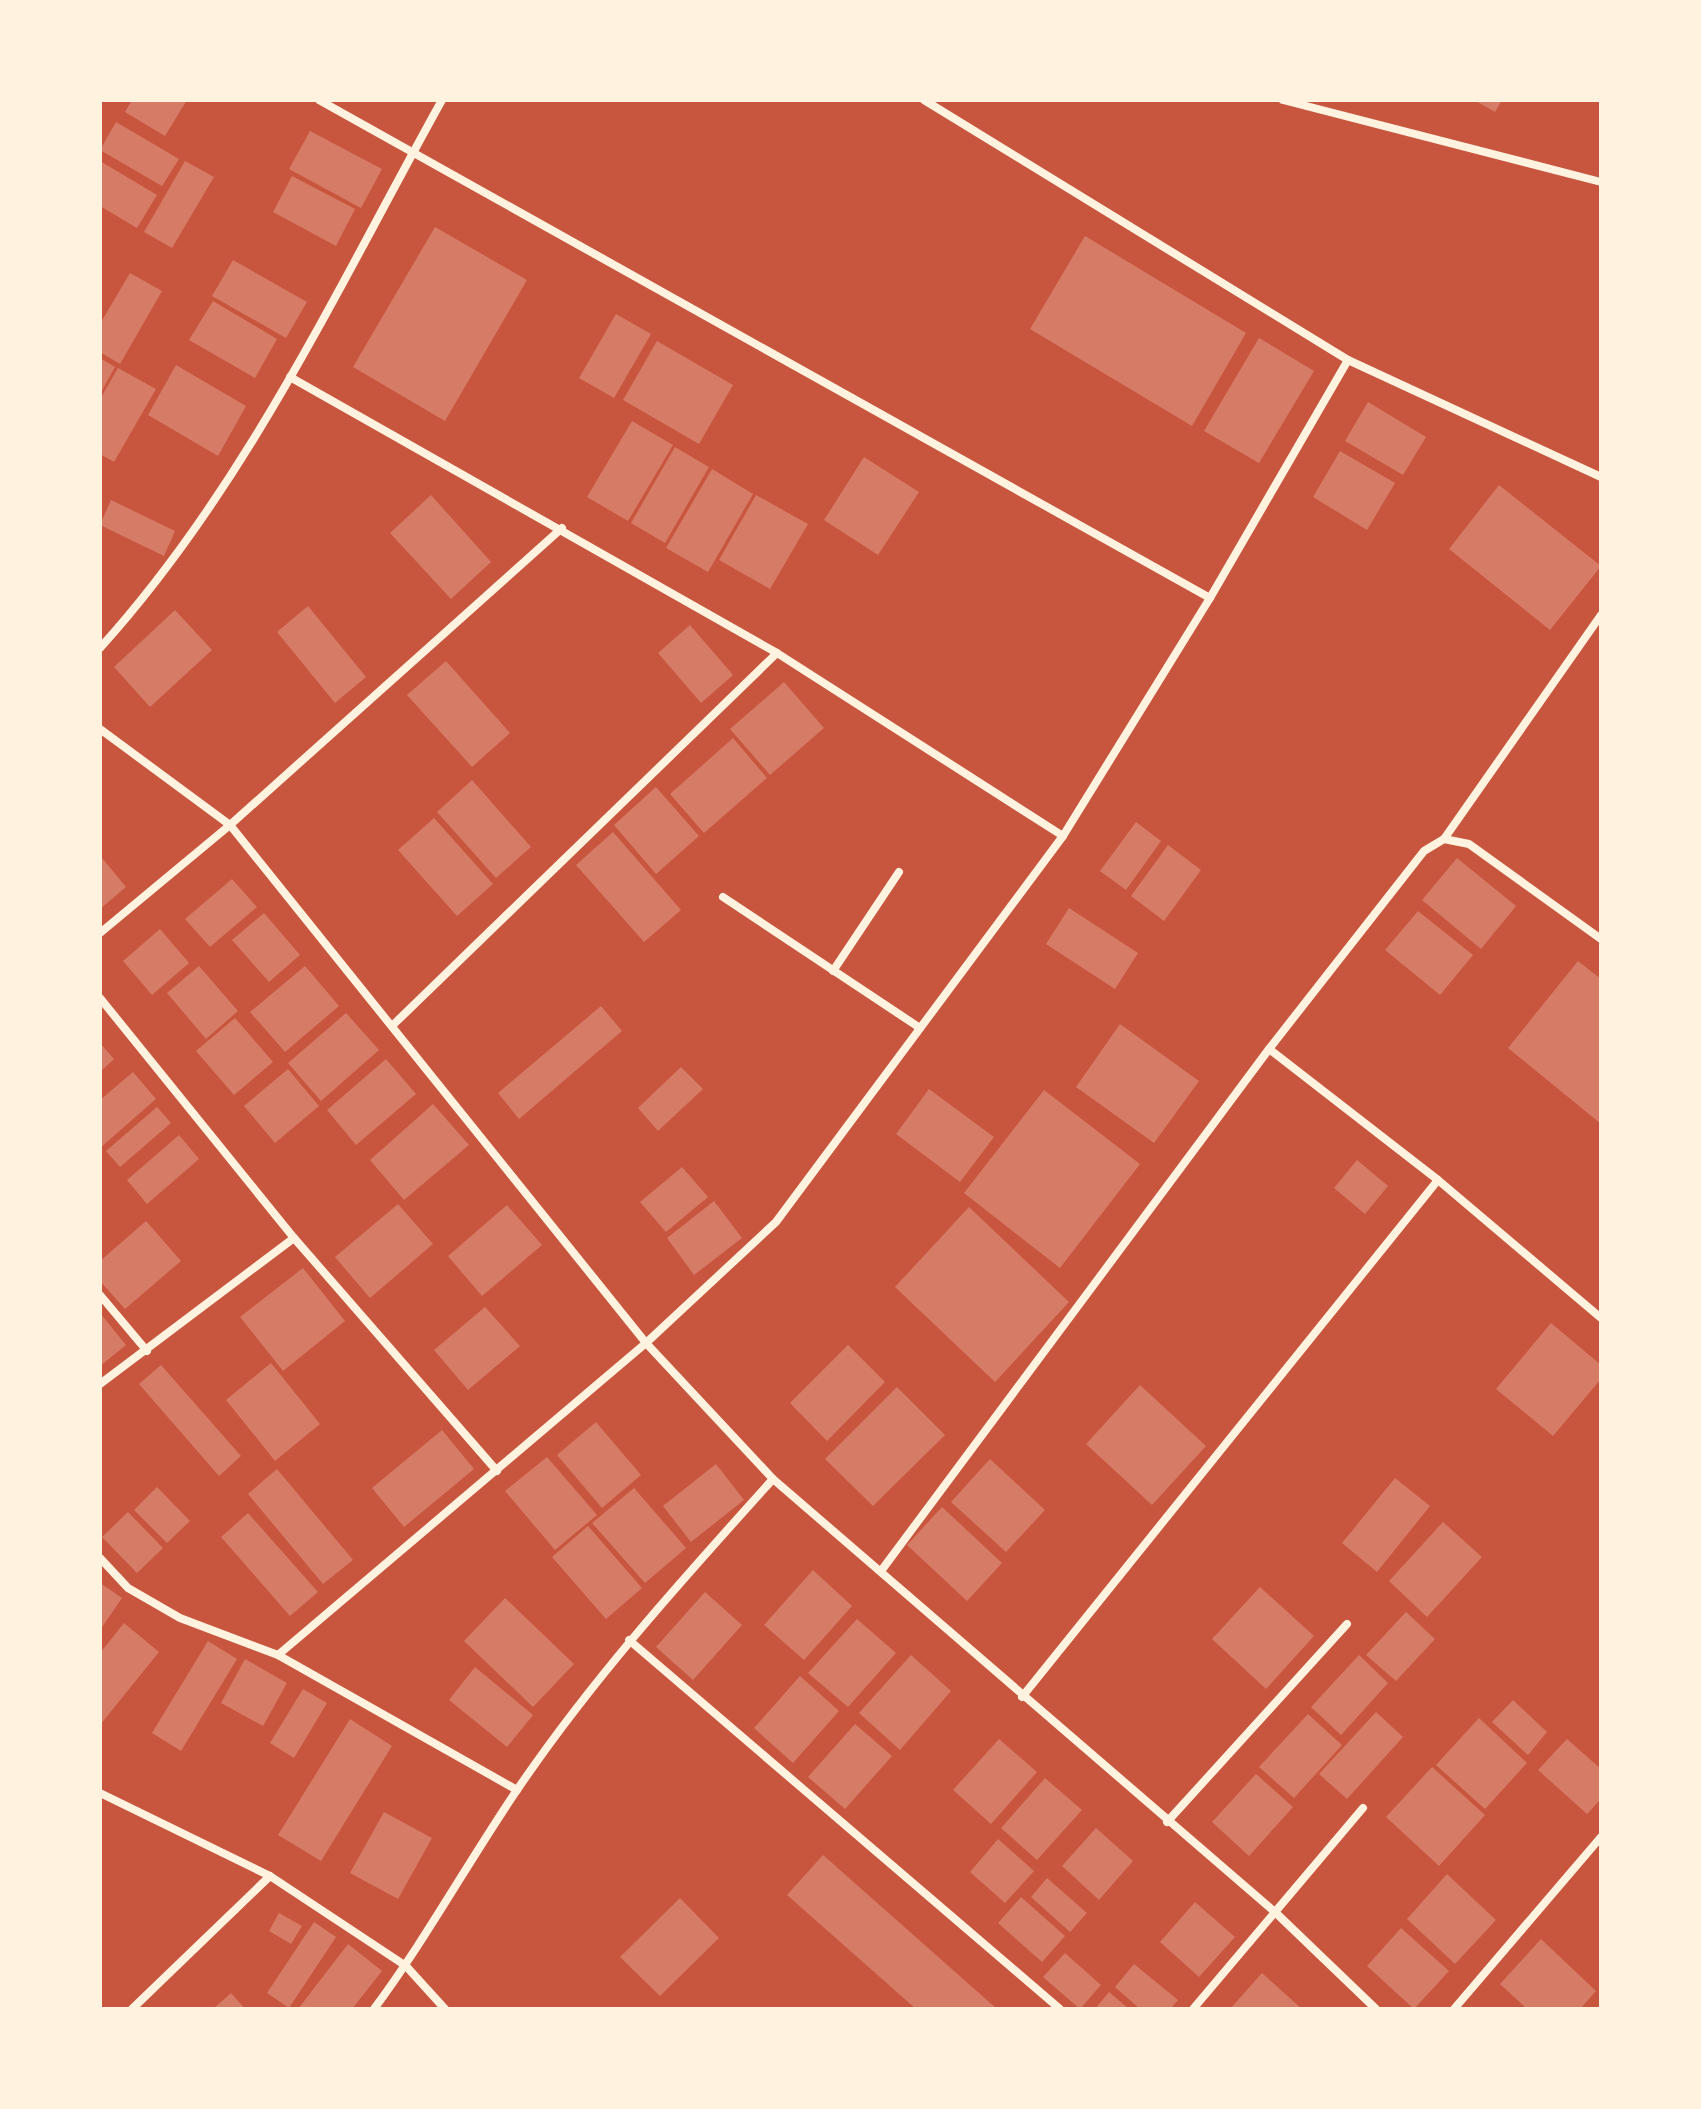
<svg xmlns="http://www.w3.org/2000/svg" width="1701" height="2109" font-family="Jost,sans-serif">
  <rect width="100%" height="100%" fill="#c8553d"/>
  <!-- building -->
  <g fill="#d67c66">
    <polygon points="132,100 187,100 165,136 125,112"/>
    <polygon points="1474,100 1502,100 1495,112"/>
    <polygon points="116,122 179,159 162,186 100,150"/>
    <polygon points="310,131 382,169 361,208 289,169"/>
    <polygon points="100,161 157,195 137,228 100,206"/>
    <polygon points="185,161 214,177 172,248 144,232"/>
    <polygon points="292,176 355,209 336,246 273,212"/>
    <polygon points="435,227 527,280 445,421 353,367"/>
    <polygon points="1085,236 1246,333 1192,426 1030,329"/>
    <polygon points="233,260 307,302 286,338 212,296"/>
    <polygon points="130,273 162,291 120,364 100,352 100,324"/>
    <polygon points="213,301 277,339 255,378 189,340"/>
    <polygon points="616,314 651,334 614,398 579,378"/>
    <polygon points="1259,338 1314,371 1259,463 1204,431"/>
    <polygon points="657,341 733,385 699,444 623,400"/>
    <polygon points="100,358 115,367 100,394"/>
    <polygon points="176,365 246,406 218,456 148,415"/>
    <polygon points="118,368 156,389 114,462 100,454 100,399"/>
    <polygon points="1368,402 1426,437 1403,475 1345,441"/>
    <polygon points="632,421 673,445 628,521 587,497"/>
    <polygon points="675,447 709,467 665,543 631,523"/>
    <polygon points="1340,451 1395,483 1367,530 1313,497"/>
    <polygon points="864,457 919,492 878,555 824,520"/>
    <polygon points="712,469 753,494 708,572 666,548"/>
    <polygon points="1499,485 1601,566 1550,630 1449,549"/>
    <polygon points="431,495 491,562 451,599 390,533"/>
    <polygon points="756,495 808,524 770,589 719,560"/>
    <polygon points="111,500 175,531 164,556 100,525"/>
    <polygon points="308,606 366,677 335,703 277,632"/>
    <polygon points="175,610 212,650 150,707 114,667"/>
    <polygon points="690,625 733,675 701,703 658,653"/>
    <polygon points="446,661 510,733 472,767 407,695"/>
    <polygon points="784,682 824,728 770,775 730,729"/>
    <polygon points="733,738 767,778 704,833 670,794"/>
    <polygon points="472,780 531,847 496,878 437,812"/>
    <polygon points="656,787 699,836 656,874 614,825"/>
    <polygon points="434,818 493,884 457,916 398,850"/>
    <polygon points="1136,822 1161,841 1126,890 1100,871"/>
    <polygon points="613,832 681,910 644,942 576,865"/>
    <polygon points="1168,845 1201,870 1164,921 1131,896"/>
    <polygon points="102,858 126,887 100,909 100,860"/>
    <polygon points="1457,858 1516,906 1481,949 1422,900"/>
    <polygon points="232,879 257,907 210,947 185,919"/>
    <polygon points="1069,908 1138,953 1115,989 1046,944"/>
    <polygon points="1418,911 1473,955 1440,995 1385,950"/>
    <polygon points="264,913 300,955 269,982 232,940"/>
    <polygon points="160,929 189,963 152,995 123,961"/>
    <polygon points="1578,961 1601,979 1601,1124 1508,1048"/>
    <polygon points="199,966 238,1011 206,1039 167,993"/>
    <polygon points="305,966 339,1006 285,1052 250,1012"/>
    <polygon points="601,1006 622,1031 519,1119 498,1093"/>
    <polygon points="346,1013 379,1050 321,1101 288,1063"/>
    <polygon points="235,1018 273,1062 234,1095 196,1051"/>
    <polygon points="1120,1024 1199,1081 1154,1143 1076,1087"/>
    <polygon points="100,1043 114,1059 100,1072"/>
    <polygon points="386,1059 416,1094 356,1145 327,1110"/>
    <polygon points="681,1067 703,1089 658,1131 638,1108"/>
    <polygon points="288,1069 319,1106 275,1143 244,1106"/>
    <polygon points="133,1072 156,1099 100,1148 100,1100"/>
    <polygon points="929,1089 994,1137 960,1182 896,1134"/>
    <polygon points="1044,1090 1140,1164 1060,1268 964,1193"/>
    <polygon points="433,1104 469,1145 404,1200 370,1160"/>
    <polygon points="157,1107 171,1123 120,1167 106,1151"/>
    <polygon points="179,1135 199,1159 147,1204 127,1180"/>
    <polygon points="1357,1160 1388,1186 1365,1214 1334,1188"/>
    <polygon points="682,1167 708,1197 666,1232 640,1202"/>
    <polygon points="714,1201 742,1238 694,1275 667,1238"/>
    <polygon points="398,1204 433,1244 370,1298 335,1257"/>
    <polygon points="507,1205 542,1245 482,1296 448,1256"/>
    <polygon points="969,1207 1069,1302 995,1382 895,1287"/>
    <polygon points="146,1221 181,1261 125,1309 100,1281 100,1261"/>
    <polygon points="303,1268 345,1321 283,1371 240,1317"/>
    <polygon points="485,1307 520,1346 468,1390 434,1350"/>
    <polygon points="100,1313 126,1345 100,1366"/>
    <polygon points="1551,1323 1601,1365 1601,1379 1553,1436 1496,1389"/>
    <polygon points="848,1345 885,1382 827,1441 790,1403"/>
    <polygon points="271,1363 320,1424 275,1461 226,1400"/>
    <polygon points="161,1365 241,1456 219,1476 139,1384"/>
    <polygon points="1140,1385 1206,1446 1152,1505 1086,1444"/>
    <polygon points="897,1387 945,1435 873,1506 825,1459"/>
    <polygon points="596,1422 641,1475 602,1508 557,1455"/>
    <polygon points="442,1430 474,1469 404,1527 372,1488"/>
    <polygon points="547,1457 597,1515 555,1550 505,1491"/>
    <polygon points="990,1459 1045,1510 1006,1552 951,1502"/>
    <polygon points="716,1464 744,1500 691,1542 663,1506"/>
    <polygon points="277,1469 353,1560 323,1584 248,1494"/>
    <polygon points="1395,1478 1430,1506 1377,1572 1342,1543"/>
    <polygon points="157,1487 190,1521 167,1543 134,1510"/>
    <polygon points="634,1488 686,1548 645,1583 592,1523"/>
    <polygon points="942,1507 1002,1563 967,1601 907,1545"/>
    <polygon points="128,1512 163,1548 137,1573 102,1537"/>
    <polygon points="248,1513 318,1592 290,1616 221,1537"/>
    <polygon points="1443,1522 1482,1557 1427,1617 1389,1581"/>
    <polygon points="588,1526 642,1588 606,1619 552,1557"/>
    <polygon points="813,1570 852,1606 804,1660 764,1625"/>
    <polygon points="100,1583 122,1598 100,1630"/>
    <polygon points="1260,1587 1314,1636 1266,1689 1212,1639"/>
    <polygon points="705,1592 742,1625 693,1680 656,1647"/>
    <polygon points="505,1598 574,1664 533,1707 464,1641"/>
    <polygon points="1406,1612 1435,1639 1396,1681 1366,1655"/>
    <polygon points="857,1619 896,1653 848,1707 808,1673"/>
    <polygon points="124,1623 159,1652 100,1725 100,1653"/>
    <polygon points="208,1641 237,1659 181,1751 152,1733"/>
    <polygon points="911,1655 951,1691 900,1750 859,1713"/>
    <polygon points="1359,1655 1388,1683 1341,1735 1311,1707"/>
    <polygon points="245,1659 287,1683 263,1726 221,1703"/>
    <polygon points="475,1667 533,1715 507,1747 449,1700"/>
    <polygon points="800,1676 839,1711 793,1763 754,1728"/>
    <polygon points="303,1689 327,1703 294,1758 270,1743"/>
    <polygon points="1513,1700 1547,1732 1528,1755 1492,1722"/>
    <polygon points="1376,1712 1403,1737 1347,1799 1319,1774"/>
    <polygon points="1308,1714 1342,1745 1294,1798 1259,1767"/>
    <polygon points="1479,1718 1527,1763 1485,1809 1436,1765"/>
    <polygon points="350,1719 392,1746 321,1861 278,1835"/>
    <polygon points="855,1724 892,1756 845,1809 808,1777"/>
    <polygon points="999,1739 1037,1772 991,1824 953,1790"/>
    <polygon points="1567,1739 1601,1769 1601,1799 1587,1814 1538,1770"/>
    <polygon points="1432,1767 1485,1815 1439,1866 1386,1817"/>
    <polygon points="1256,1774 1293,1807 1249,1856 1212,1822"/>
    <polygon points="1045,1778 1082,1810 1037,1860 1001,1828"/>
    <polygon points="384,1812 432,1838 398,1899 350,1873"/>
    <polygon points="1096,1828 1133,1861 1099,1900 1062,1866"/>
    <polygon points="998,1839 1034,1871 1005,1903 970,1872"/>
    <polygon points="823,1855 997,2009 916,2009 787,1895"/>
    <polygon points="1447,1874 1496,1920 1455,1964 1407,1919"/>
    <polygon points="1047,1878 1087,1913 1070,1932 1031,1897"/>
    <polygon points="1021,1897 1065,1936 1042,1962 998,1923"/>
    <polygon points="680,1898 719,1938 660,1996 620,1957"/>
    <polygon points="1195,1902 1235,1937 1199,1977 1160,1942"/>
    <polygon points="279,1913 302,1926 291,1944 269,1931"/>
    <polygon points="314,1922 336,1937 289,2008 267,1993"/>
    <polygon points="1401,1928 1449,1971 1414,2009 1367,1966"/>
    <polygon points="1541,1939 1596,1991 1580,2009 1527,2009 1500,1984"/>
    <polygon points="348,1944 382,1971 352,2009 298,2009"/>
    <polygon points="1065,1953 1101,1985 1080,2009 1043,1977"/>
    <polygon points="1134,1964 1178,2000 1170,2009 1140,2009 1115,1987"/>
    <polygon points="1262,1973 1302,2009 1230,2009"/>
    <polygon points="1109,1992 1129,2009 1095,2009"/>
    <polygon points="231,1993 245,2009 213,2009"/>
  </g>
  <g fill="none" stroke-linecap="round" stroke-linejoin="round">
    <!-- minor -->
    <g stroke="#fff3e0" stroke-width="8">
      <polyline points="319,100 1210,598"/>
      <polyline points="924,100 1348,360 1601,477"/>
      <polyline points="1283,100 1601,182"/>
      <polyline points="290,377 777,653 1063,836"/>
      <path d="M 100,648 C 245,488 338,287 442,100"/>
      <polyline points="100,729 230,825 646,1343 773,1479 1276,1913 1376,2009"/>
      <polyline points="1444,839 1601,615"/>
      <polyline points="723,897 920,1028"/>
      <polyline points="100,933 230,825 562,528"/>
      <polyline points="833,971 899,872"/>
      <polyline points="100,998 294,1238 497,1471"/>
      <polyline points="393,1025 777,653"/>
      <polyline points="1269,1049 1438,1180 1601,1318"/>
      <polyline points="100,1295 147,1351"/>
      <polyline points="100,1384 294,1238"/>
      <polyline points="100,1558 128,1588 180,1618 278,1655 517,1790"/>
      <polyline points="881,1571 1269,1049 1424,851 1444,839 1469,844 1601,939"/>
      <polyline points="629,1640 1060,2009"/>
      <polyline points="278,1655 646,1343 776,1222 1063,836 1210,598 1348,360"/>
      <polyline points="1022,1697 1438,1180"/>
      <polyline points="100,1793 270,1876 406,1966 445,2009"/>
      <polyline points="1167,1822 1347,1624"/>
      <polyline points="132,2009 270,1876"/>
      <path d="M 374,2009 C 426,1939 468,1862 517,1790 C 593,1678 683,1579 773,1479"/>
      <polyline points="1193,2009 1363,1808"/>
      <polyline points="1454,2009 1601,1837"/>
    </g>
  </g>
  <!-- border -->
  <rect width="1701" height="2109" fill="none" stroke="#fff3e0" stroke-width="204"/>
</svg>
